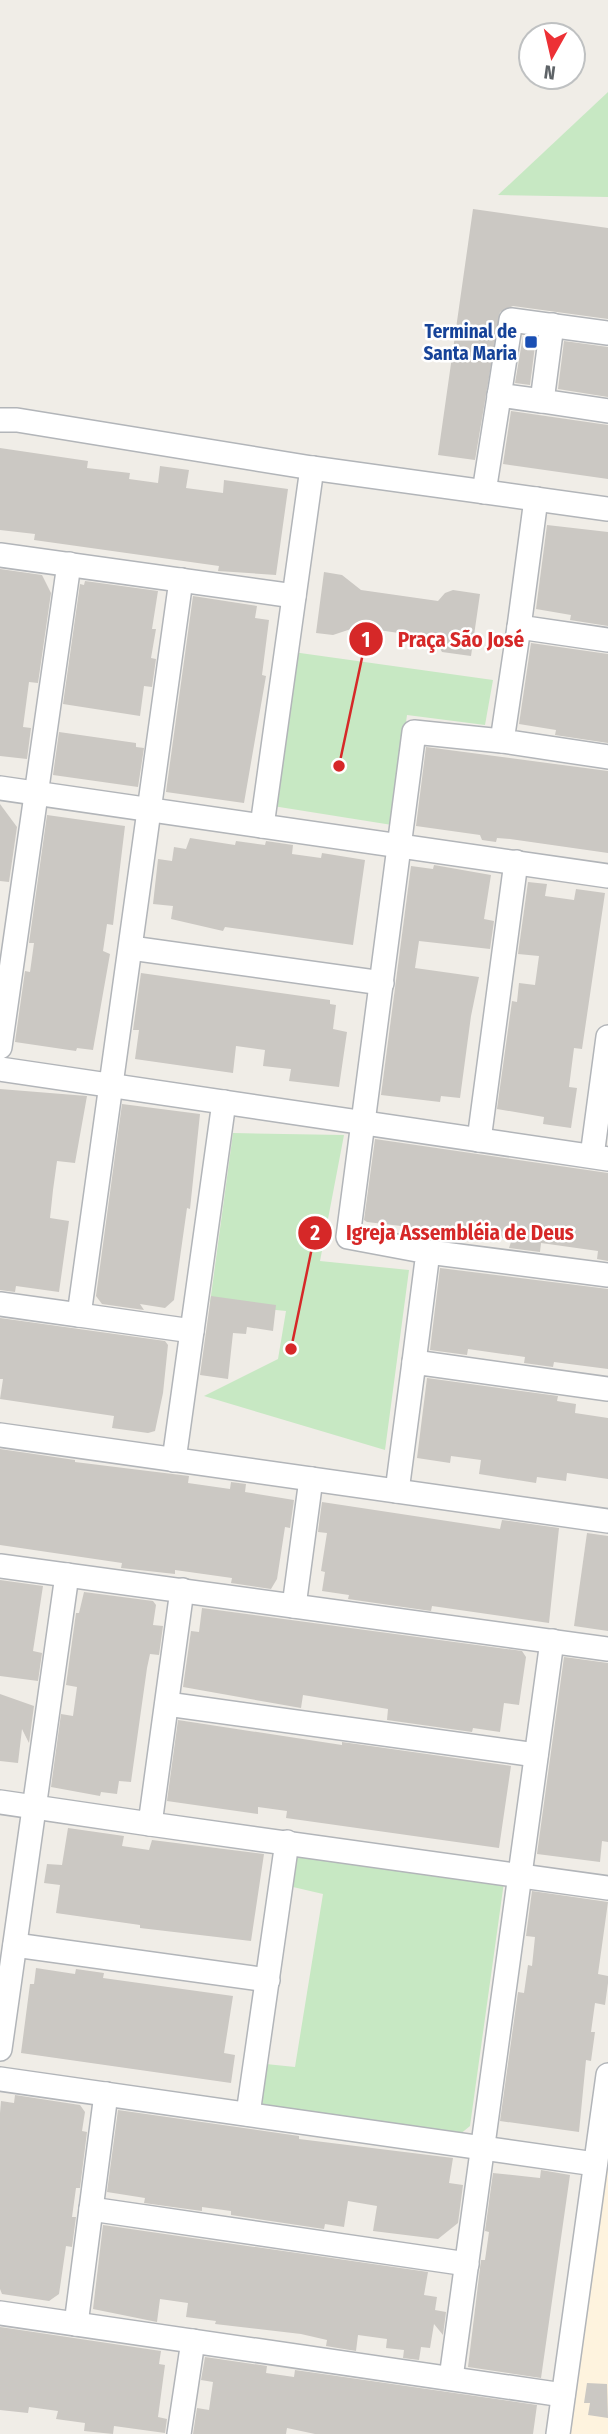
<svg xmlns="http://www.w3.org/2000/svg" width="608" height="2434" font-family="'Fira Sans Condensed',sans-serif">
  <rect width="100%" height="100%" fill="#f0ede7"/>
  <!-- commercial -->
  <polygon fill="#fef3de" points="608,2073 608,2434 558,2434"/>
  <!-- green -->
  <g fill="#c7e8c3">
    <polygon points="608,92 608,197 498,195"/>
    <polygon points="293,652 493,680 485,725 407,715 392,825 273,806"/>
    <polygon points="233,1133 344,1135 320,1261 409,1270 385,1450 204,1396 278,1359 286,1311 210,1303"/>
    <polygon points="296,1852 504,1882 470,2126 459,2135 262,2106 266,2064 295,2067 323,1894 293,1887"/>
  </g>
  <!-- building -->
  <g fill="#cbc8c3">
    <polygon points="473,209 608,228 608,319 513,306 500,312 475,460 438,455"/>
    <polygon points="523,336 536,338 530,385 515,383"/>
    <polygon points="564,341 608,347 608,397 558,389"/>
    <polygon points="511,411 608,425 608,479 503,464"/>
    <polygon points="0,448 88,461 87,468 130,473 129,479 158,483 160,466 189,470 186,488 223,493 224,480 288,489 276,575 218,571 219,566 34,540 35,534 0,530"/>
    <polygon points="547,525 608,532 608,626 570,620 571,615 536,609"/>
    <polygon points="0,569 42,575 51,593 38,683 29,682 23,727 31,728 27,759 0,756"/>
    <polygon points="324,572 342,575 361,590 438,601 445,593 453,590 480,594 471,656 442,652 434,638 357,627 333,635 316,633"/>
    <polygon points="85,581 158,591 152,629 156,629 151,658 156,659 152,687 144,686 140,716 63,704 80,584 84,585"/>
    <polygon points="193,596 257,606 255,618 269,620 262,675 266,676 244,803 166,792"/>
    <polygon points="531,643 608,654 608,743 555,735 556,730 519,724"/>
    <polygon points="59,732 136,743 136,747 144,748 138,787 53,775"/>
    <polygon points="426,747 608,771 608,853 510,839 497,838 496,842 482,840 480,835 416,826"/>
    <polygon points="0,804 17,827 9,882 0,881"/>
    <polygon points="47,815 125,826 113,925 107,924 103,951 110,954 93,1050 77,1048 76,1051 15,1042 25,971 30,972 34,943 29,943"/>
    <polygon points="190,838 235,845 236,841 265,845 266,841 293,845 292,854 321,858 322,853 365,860 353,945 225,927 223,931 171,919 173,906 153,904 158,859 172,861 174,847 186,849"/>
    <polygon points="434,865 491,875 484,919 494,921 490,949 419,941 415,968 479,977 471,1016 460,1098 441,1096 440,1102 381,1095 411,866 433,869"/>
    <polygon points="528,882 547,884 545,896 574,900 576,889 605,893 582,1049 574,1048 569,1087 577,1088 571,1128 543,1124 544,1117 497,1109 512,1001 517,1002 519,983 535,985 539,956 518,954"/>
    <polygon points="141,973 330,1000 330,1004 336,1005 333,1029 347,1032 339,1087 289,1081 291,1069 263,1066 265,1050 236,1046 233,1073 135,1059 139,1030 133,1030"/>
    <polygon points="0,1089 87,1096 75,1163 57,1161 53,1190 50,1218 69,1221 59,1292 16,1286 15,1292 0,1290"/>
    <polygon points="122,1104 200,1114 190,1209 187,1208 174,1300 165,1308 140,1304 144,1310 102,1304 96,1296"/>
    <polygon points="375,1139 608,1173 608,1261 597,1259 598,1251 541,1243 540,1252 509,1248 512,1239 367,1222 364,1220"/>
    <polygon points="440,1268 608,1289 608,1369 554,1362 553,1367 524,1363 525,1357 468,1349 467,1355 430,1350"/>
    <polygon points="211,1296 276,1305 273,1331 247,1327 246,1334 233,1333 228,1379 200,1375"/>
    <polygon points="0,1318 165,1341 168,1345 163,1393 155,1431 148,1433 112,1428 114,1416 0,1399 3,1379 0,1379"/>
    <polygon points="427,1378 558,1396 557,1401 576,1404 575,1413 608,1418 608,1479 567,1473 566,1481 537,1477 536,1483 479,1474 481,1460 451,1456 450,1463 417,1458"/>
    <polygon points="0,1449 75,1460 75,1462 189,1476 188,1483 230,1489 231,1482 246,1484 245,1492 294,1500 290,1528 285,1527 277,1579 271,1589 231,1583 232,1578 175,1570 175,1574 121,1568 122,1563 0,1545"/>
    <polygon points="322,1502 500,1529 502,1520 559,1528 549,1623 432,1606 431,1611 348,1599 349,1595 322,1591 325,1572 321,1571 327,1533 318,1532"/>
    <polygon points="587,1533 608,1536 608,1631 574,1626"/>
    <polygon points="0,1580 43,1586 33,1651 42,1653 38,1681 0,1676"/>
    <polygon points="84,1592 153,1601 156,1605 153,1625 163,1626 159,1655 150,1654 147,1668 131,1782 119,1781 117,1794 101,1792 100,1796 51,1787 61,1714 73,1716 77,1687 66,1685 76,1613 79,1613"/>
    <polygon points="202,1608 522,1651 526,1657 519,1705 504,1703 500,1732 473,1728 472,1732 387,1720 388,1709 303,1695 301,1708 183,1687 191,1631 199,1632"/>
    <polygon points="564,1657 608,1663 608,1842 602,1841 600,1862 537,1854"/>
    <polygon points="0,1694 34,1706 29,1743 22,1729 18,1763 0,1761"/>
    <polygon points="178,1720 342,1745 342,1742 511,1766 499,1848 286,1818 287,1811 258,1807 258,1814 167,1801"/>
    <polygon points="68,1828 124,1836 122,1846 149,1850 152,1840 264,1854 251,1941 140,1928 140,1925 56,1913 60,1885 44,1883 47,1864 62,1865"/>
    <polygon points="532,1891 608,1902 598,1974 608,1976 608,1983 605,2005 595,2003 591,2032 595,2032 591,2061 586,2060 579,2132 500,2121 518,1992 524,1993 528,1965 532,1966 535,1937 526,1936"/>
    <polygon points="36,1968 75,1974 76,1969 104,1973 103,1978 233,1996 224,2053 235,2055 231,2083 21,2053 30,1984 34,1984"/>
    <polygon points="15,2095 80,2105 85,2112 82,2131 87,2132 80,2188 76,2188 72,2217 76,2217 72,2247 66,2246 59,2294 49,2301 2,2294 0,2289 0,2113 1,2101 14,2103"/>
    <polygon points="118,2110 299,2136 299,2139 453,2158 449,2183 463,2185 458,2223 438,2239 373,2231 377,2206 348,2201 344,2227 325,2224 324,2229 231,2215 231,2211 202,2207 202,2211 144,2203 145,2198 107,2192"/>
    <polygon points="541,2170 570,2175 541,2378 468,2367 481,2260 485,2260 489,2232 485,2231 493,2173 540,2178"/>
    <polygon points="103,2225 428,2272 424,2295 437,2297 435,2310 446,2312 443,2335 434,2324 430,2348 421,2347 419,2360 403,2358 404,2350 386,2348 387,2339 358,2335 356,2351 326,2346 327,2340 301,2334 215,2324 216,2321 186,2317 188,2303 160,2299 157,2322 93,2309"/>
    <polygon points="0,2327 161,2351 159,2364 165,2365 158,2417 167,2419 165,2433 114,2426 113,2434 84,2431 85,2423 56,2419 58,2411 29,2407 28,2413 0,2410"/>
    <polygon points="205,2357 267,2366 266,2373 294,2377 295,2370 537,2405 533,2434 315,2434 287,2428 286,2434 193,2434 197,2408 209,2410 213,2382 201,2380"/>
    <polygon points="587,2383 607,2384 608,2418 588,2415 590,2403 584,2403"/>
  </g>
  <g fill="none" stroke-linecap="round" stroke-linejoin="round">
    <defs>
      <g id="minor">
        <polyline points="552,325 542,401 608,411"/>
        <polyline points="499,395 542,401"/>
        <polyline points="0,420 17,420 312,468 608,509"/>
        <polyline points="484,492 511,320 608,333"/>
        <polyline points="536,499 519,627 608,640"/>
        <polyline points="0,555 294,596"/>
        <polyline points="519,627 502,741 608,757"/>
        <polyline points="0,788 608,876"/>
        <polyline points="262,826 312,468"/>
        <polyline points="131,948 382,983"/>
        <polyline points="0,1047 69,564"/>
        <polyline points="0,1069 608,1159"/>
        <polyline points="479,1140 516,862"/>
        <polyline points="592,1156 608,1037"/>
        <polyline points="428,1252 608,1275"/>
        <polyline points="0,1304 79,1315 181,580"/>
        <polyline points="79,1315 192,1331"/>
        <polyline points="414,1362 428,1252 348,1237 414,732 502,741"/>
        <polyline points="0,1435 608,1521"/>
        <polyline points="174,1460 224,1102"/>
        <polyline points="397,1491 414,1362 608,1389"/>
        <polyline points="0,1566 608,1649"/>
        <polyline points="294,1606 311,1479"/>
        <polyline points="167,1704 536,1755"/>
        <polyline points="0,1802 150,1824 182,1590"/>
        <polyline points="150,1824 608,1888"/>
        <polyline points="15,1945 268,1980"/>
        <polyline points="0,2049 67,1575"/>
        <polyline points="0,2079 595,2164"/>
        <polyline points="248,2114 287,1842"/>
        <polyline points="91,2209 467,2264"/>
        <polyline points="0,2313 563,2395"/>
        <polyline points="76,2324 106,2094"/>
        <polyline points="451,2378 552,1641"/>
        <polyline points="179,2434 193,2341"/>
        <polyline points="558,2434 608,2075"/>
      </g>
    </defs>
    <!-- minor casing -->
    <use href="#minor" stroke="#b2b5b9" stroke-width="26"/>
    <!-- minor -->
    <use href="#minor" stroke="#fff" stroke-width="23"/>
  </g>
  <!-- markers -->
  <rect fill="#1a4fb4" stroke="#fff" stroke-width="2.5" x="524" y="335" width="14" height="14" rx="3.5"/>
  <g text-anchor="middle" dominant-baseline="central" stroke-width="5" stroke-linejoin="round" paint-order="stroke">
    <!-- transit labels -->
    <g font-size="19" font-weight="bold" fill="#164399" stroke="#fff" text-anchor="end">
      <text x="517" y="331">Terminal de<tspan x="517" dy="22">Santa Maria</tspan></text>
    </g>
  </g>
  <!-- callouts -->
  <path fill="none" stroke="#d62828" stroke-width="2.5" d="M339 766L366 639M291 1349L315 1233"/>
  <g fill="#d62828" stroke="#fff" stroke-width="2.5">
    <circle cx="339" cy="766" r="7"/>
    <circle cx="291" cy="1349" r="7"/>
    <circle cx="366" cy="639" r="18"/>
    <circle cx="315" cy="1233" r="18"/>
  </g>
  <g font-size="21" text-anchor="middle" font-weight="bold" fill="#fff">
    <text x="366" y="647">1</text>
    <text x="315" y="1240">2</text>
  </g>
  <g font-size="21" text-anchor="middle" font-weight="bold" fill="#d62828" stroke="#fff" stroke-width="5" stroke-linejoin="round" paint-order="stroke">
    <text x="461" y="647">Praça São José</text>
    <text x="460" y="1240">Igreja Assembléia de Deus</text>
  </g>
  <!-- north arrow -->
  <g transform="translate(552 56) rotate(188)"><circle r="33" fill="#ffffff" stroke="#bfc1c2" stroke-width="2"/>
  <path d="M0-5L12 26L0 18L-12 26Z" fill="#ed3035"/>
  <text y="-10" font-size="19" font-weight="bold" text-anchor="middle" fill="#5e6367">N</text>
  </g>
</svg>
